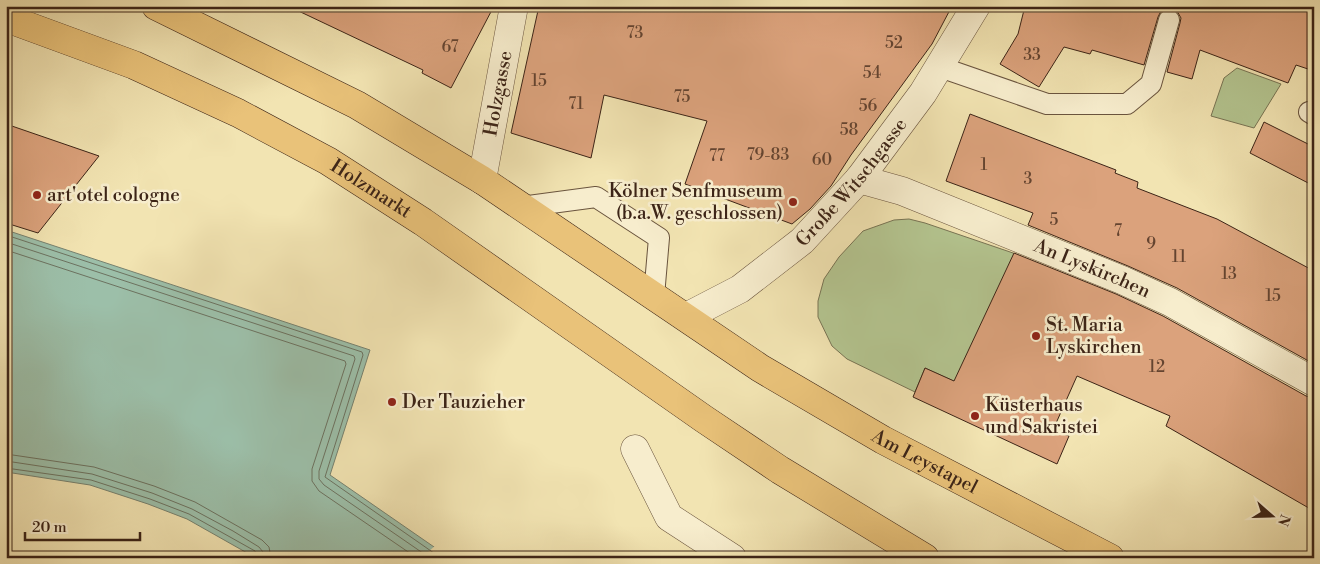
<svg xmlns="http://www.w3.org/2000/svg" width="1320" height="564" font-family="'Libre Bodoni',serif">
  <rect width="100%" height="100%" fill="#f2e4b2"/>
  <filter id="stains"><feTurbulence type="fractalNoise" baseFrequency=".004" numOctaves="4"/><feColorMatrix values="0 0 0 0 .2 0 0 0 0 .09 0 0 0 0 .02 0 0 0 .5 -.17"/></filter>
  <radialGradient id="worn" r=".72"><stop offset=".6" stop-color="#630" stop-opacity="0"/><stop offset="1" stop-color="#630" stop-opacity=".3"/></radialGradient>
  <!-- green -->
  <g fill="#b4c590" stroke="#787454">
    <polygon points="1237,68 1281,84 1254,128 1211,116 1224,78"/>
    <polygon points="909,219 925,223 1016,254 958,383 925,368 915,392 847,359 832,346 818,317 818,301 824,279 839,257 863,231 894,220"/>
  </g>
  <!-- water -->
  <polygon fill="#9cbfa9" stroke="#76816f" points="6,230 370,350 330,475 450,558 256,558 187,519 148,504 90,485 6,472"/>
  <!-- pier -->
  <polygon fill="#f2e4b2" points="436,545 452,556 453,558 421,558"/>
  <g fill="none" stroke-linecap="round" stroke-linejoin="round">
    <!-- shore -->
    <g stroke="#6c7260" stroke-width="1">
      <polyline points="6,235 362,352 363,355 325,477 441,558"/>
      <polyline points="6,242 354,356 355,359 319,471 319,479 324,485 430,558"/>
      <polyline points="6,250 345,361 346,364 312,469 312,481 319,491 417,558"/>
      <polyline points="6,454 94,467 154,486 195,502 262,540 269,547 271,558"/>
      <polyline points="6,461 92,474 152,493 192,509 233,531 259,547 263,552 264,558"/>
      <polyline points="6,468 91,480 150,499 189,514 255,551 257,558"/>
    </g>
  </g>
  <!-- building -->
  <g fill="#dba27c" stroke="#3c2417">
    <polygon points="288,6 494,6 451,88 422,73 423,70"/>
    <polygon points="539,6 952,6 932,44 851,155 831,186 810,209 792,224 685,184 707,121 604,95 591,158 511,133"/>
    <polygon points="1025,6 1314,6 1314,71 1296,65 1288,83 1200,50 1192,79 1167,72 1180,23 1181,18 1177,11 1173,9 1167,8 1161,11 1158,17 1144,65 1092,50 1090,54 1064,47 1039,87 1000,64 1018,34"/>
    <polygon points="970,114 1116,170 1115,173 1138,182 1137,188 1217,219 1314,271 1314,364 1177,288 1128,266 1028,225 1033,213 946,181"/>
    <polygon points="1264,122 1314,147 1314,186 1250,153"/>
    <polygon points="6,124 99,156 38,233 6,223"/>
    <polygon points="1014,253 1116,294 1163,316 1306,396 1314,398 1314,511 1166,426 1170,416 1077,376 1053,430 1069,436 1057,464 913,397 925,368 954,381"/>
  </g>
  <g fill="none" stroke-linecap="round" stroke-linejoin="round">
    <defs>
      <g id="lane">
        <polyline points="940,67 1047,104 1127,104 1151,84 1169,20"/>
        <polyline points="1309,112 1314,115"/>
        <polyline points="521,207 596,197 659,238 654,296"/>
      </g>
      <g id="street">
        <path id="s1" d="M 859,179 L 902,191 L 1122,280 L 1170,302 L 1314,382"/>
        <path id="s2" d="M 482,180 L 514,6"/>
        <path id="s3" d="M 686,317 L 740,289 L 802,241 L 859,179 L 923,93 L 976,6"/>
        <polyline points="635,449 669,517 732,558"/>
      </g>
      <g id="primary">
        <path id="s4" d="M 156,6 L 357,105 L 482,180 L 760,368 L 883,440 L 1110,558"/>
        <path id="s5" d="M 6,18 L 134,65 L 238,113 L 328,161 L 423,222 L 704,419 L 780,470 L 925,558"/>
      </g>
    </defs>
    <!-- lane casing -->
    <use href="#lane" stroke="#6a543e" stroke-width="22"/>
    <!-- street casing -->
    <use href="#street" stroke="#6a543e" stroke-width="29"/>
    <!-- primary casing -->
    <use href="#primary" stroke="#3c2417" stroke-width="29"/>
    <!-- lane -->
    <use href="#lane" stroke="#f7edcd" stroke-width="20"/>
    <!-- street -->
    <use href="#street" stroke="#f7edcd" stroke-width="28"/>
    <!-- primary -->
    <use href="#primary" stroke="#e9c279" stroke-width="28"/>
  </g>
  <!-- markers -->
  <g fill="#8f2418" stroke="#f7edcd" stroke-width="2">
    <circle cx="37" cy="195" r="5"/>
    <circle cx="793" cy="202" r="5"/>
    <circle cx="1036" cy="336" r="5"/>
    <circle cx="392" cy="402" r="5"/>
    <circle cx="975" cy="416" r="5"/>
  </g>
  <g text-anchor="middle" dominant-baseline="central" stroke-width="5" stroke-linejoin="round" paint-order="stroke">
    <!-- number labels -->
    <g font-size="16" fill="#644430">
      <text x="635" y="33">73</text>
      <text x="894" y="43">52</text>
      <text x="450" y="47">67</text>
      <text x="1032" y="55">33</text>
      <text x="872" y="73">54</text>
      <text x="539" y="81">15</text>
      <text x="682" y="97">75</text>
      <text x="576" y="104">71</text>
      <text x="868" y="106">56</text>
      <text x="849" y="130">58</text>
      <text x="768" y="155">79-83</text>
      <text x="717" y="156">77</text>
      <text x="822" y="160">60</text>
      <text x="984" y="165">1</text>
      <text x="1028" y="179">3</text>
      <text x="1054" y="220">5</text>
      <text x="1118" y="231">7</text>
      <text x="1151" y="244">9</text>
      <text x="1179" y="257">11</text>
      <text x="1229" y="274">13</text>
      <text x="1273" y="296">15</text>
      <text x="1157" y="367">12</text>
    </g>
    <!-- street labels -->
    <g font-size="19" fill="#3c2417" stroke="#f7edcd">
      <text stroke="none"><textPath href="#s2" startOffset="88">Holzgasse</textPath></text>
      <text stroke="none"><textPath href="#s3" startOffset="216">Große Witschgasse</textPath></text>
      <text stroke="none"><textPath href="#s5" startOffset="404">Holzmarkt</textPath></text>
      <text stroke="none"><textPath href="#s1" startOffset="250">An Lyskirchen</textPath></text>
      <text stroke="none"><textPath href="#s4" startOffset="895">Am Leystapel</textPath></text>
    </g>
    <!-- poi labels -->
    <g font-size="19" fill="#3c2417" stroke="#f7edcd" text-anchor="start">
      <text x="783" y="191" text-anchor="end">Kölner Senfmuseum<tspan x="783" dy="22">(b.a.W. geschlossen)</tspan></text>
      <text x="47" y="195">art'otel cologne</text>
      <text x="1046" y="325">St. Maria<tspan x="1046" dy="22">Lyskirchen</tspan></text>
      <text x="402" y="402">Der Tauzieher</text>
      <text x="985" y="405">Küsterhaus<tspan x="985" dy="22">und Sakristei</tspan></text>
    </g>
  </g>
  <!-- margin -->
  <rect width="1320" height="564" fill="none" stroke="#f2e4b2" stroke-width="25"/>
  <rect x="8" y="8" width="1305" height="549" fill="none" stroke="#3c2417" stroke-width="2.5"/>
  <rect x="12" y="12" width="1295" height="539" fill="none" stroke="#3c2417"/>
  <!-- north arrow -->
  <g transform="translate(1272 516) rotate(110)" stroke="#f7edcd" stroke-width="4" paint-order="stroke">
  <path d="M0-4L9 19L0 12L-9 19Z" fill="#3c2417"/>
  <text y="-8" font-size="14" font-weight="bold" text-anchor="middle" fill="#3c2417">N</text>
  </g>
  <!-- scale -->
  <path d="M25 532v8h115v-8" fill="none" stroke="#3c2417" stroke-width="2.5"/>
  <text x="32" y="532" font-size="15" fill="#3c2417" stroke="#f7edcd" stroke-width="4" paint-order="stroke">20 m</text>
  <rect width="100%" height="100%" filter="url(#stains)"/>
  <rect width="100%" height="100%" fill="url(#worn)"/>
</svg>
